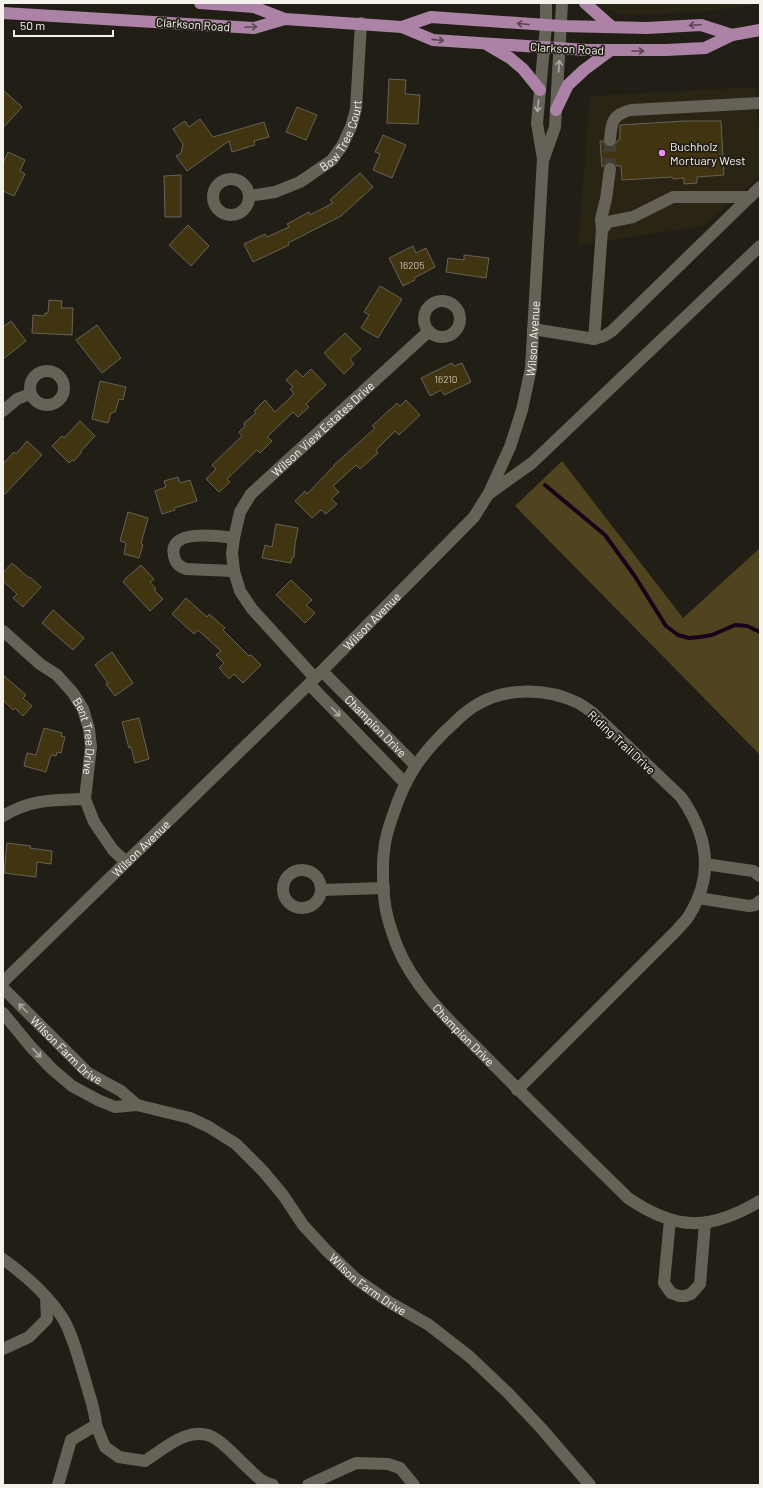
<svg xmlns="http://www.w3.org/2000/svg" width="763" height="1488" font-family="Barlow,sans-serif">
  <rect width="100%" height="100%" fill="#211e15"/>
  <!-- built -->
  <g fill="#2a2415">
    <polygon points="595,3 760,3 760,4 701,12 625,15 603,9"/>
    <polygon points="755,87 760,145 760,176 703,226 578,245 590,96"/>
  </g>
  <!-- forest -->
  <polygon fill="#50431f" points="562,461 683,618 760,548 760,755 515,506"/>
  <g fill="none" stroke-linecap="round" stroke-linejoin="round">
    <!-- stream -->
    <polyline stroke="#170319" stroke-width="4" points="545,485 605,535 634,575 666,626 678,635 689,638 700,637 712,635 735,625 747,626 760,632"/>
  </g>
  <!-- building -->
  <g fill="#413410" stroke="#666257">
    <polygon points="389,79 406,80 405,94 420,95 418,124 387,123"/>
    <polygon points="3,90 22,107 3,128"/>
    <polygon points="297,107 317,115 306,140 286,132"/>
    <polygon points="200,119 213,137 264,122 269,137 254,141 255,145 232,152 229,141 187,171 176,156 181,153 183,144 173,129 185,121 189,127"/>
    <polygon points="684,121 721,121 724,175 697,177 697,183 684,184 684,178 673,179 672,177 622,180 621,166 617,166 614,163 611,162 607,162 602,167 600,141 603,141 606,146 614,147 618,140 620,140 620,125"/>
    <polygon points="383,135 406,145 392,178 373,170 380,154 375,152"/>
    <polygon points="8,152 25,160 20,171 25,174 14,196 3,191 3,163"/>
    <polygon points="360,173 373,187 341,216 288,243 289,245 253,262 244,244 265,234 267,237 289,227 287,224 309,212 310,215 333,203 330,200"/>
    <polygon points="181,175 181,217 165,217 164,176"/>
    <polygon points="188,225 209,246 191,266 169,245"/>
    <polygon points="413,246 416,253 426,248 435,267 414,278 415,280 403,286 389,258"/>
    <polygon points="464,255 489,258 486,278 446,272 448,258 464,260"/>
    <polygon points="380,286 402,299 378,338 361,328 369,315 364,312"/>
    <polygon points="49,300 62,301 61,308 73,308 72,335 32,333 33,315 45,316 45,313 48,313"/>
    <polygon points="11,321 26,341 3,359 3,327"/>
    <polygon points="97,325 121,358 102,373 76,340"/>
    <polygon points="345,333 361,349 350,359 354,364 344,374 324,353"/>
    <polygon points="452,363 454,366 462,363 471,382 444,395 441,390 430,396 421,378"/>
    <polygon points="311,369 326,385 306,404 309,407 298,417 293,412 267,437 272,441 260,453 257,450 227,479 230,482 219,492 206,479 216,469 212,465 242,436 239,432 245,426 244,423 256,413 254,411 265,400 275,412 294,394 290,389 293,387 286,380 296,370 303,377"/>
    <polygon points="100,381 126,387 123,400 119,399 115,412 111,413 108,423 92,419"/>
    <polygon points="406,400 420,415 399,435 395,431 376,450 378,453 360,469 356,465 333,486 339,492 331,499 337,504 326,514 321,510 312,518 295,501 305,491 307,494 334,466 334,465 375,428 372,426 397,403 400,406"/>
    <polygon points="80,421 95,436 81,451 81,453 74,461 72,460 69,463 52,446 62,436 64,438"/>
    <polygon points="27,441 42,455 3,496 3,464 14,452 16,454"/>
    <polygon points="178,477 180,483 190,480 197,501 174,508 175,510 162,514 155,491 166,487 164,481"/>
    <polygon points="128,512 148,518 141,544 143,545 139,558 124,554 126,543 120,541"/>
    <polygon points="276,524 298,528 295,544 294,557 292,558 291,563 262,558 265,545 272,547"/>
    <polygon points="12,563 29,578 30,577 41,587 23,607 13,598 17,594 3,581 3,573"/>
    <polygon points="141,565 154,579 150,582 156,589 154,590 163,599 150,611 123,582 125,580 125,579"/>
    <polygon points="291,580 312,600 306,605 315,613 305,623 276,595"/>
    <polygon points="186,598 207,617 209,614 225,628 223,630 249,656 251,655 261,665 243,683 234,674 229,679 219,668 224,663 216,655 221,651 198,630 194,634 172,614"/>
    <polygon points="53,610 84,638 73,650 42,623"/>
    <polygon points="112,652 133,683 115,696 106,684 108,683 95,665 97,664 97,663"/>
    <polygon points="3,675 26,695 23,698 32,706 23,716 15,708 13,710 3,700"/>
    <polygon points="139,718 149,759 135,763 131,747 129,748 122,722"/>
    <polygon points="44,728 62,733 61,736 65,737 61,753 57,752 56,756 51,755 46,772 24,766 27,753 36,755"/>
    <polygon points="7,843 31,846 30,848 52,851 51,864 37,862 36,877 4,873"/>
  </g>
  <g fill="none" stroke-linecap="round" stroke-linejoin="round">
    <!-- minor-tunnel -->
    <polyline stroke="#413e35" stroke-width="12" stroke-dasharray="12 6" stroke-linecap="butt" points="610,140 610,169"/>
    <!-- minor -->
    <g stroke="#666258" stroke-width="12">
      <path d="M 610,140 C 611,122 613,114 631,110 L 760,103"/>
      <polyline points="544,158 555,127 562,3"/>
      <circle cx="231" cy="197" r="18"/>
      <path id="s1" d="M 249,196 L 275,192 L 300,182 L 332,160 L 342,146 L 351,127 L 356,109 L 361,23"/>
      <polyline points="602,230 601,219 606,199 610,169"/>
      <circle cx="442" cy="319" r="18"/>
      <polyline points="533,329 594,339 604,336 612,331 760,187"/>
      <polyline points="594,339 602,230 608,222 633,217 673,197 750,197"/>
      <circle cx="47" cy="388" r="17"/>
      <polyline points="3,411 17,399 30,394"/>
      <polyline points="490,493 532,463 760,246"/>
      <path d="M 234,538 C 219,536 167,528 174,556 C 175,563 180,567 186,569 L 234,571"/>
      <path id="s2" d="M 3,631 L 40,664 L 57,675 L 73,693 L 83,709 L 89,729 L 91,747 L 85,799 L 94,822 L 113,850 L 126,862"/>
      <path id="s3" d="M 322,671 L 415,765"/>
      <path id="s4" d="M 315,678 L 252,609 L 240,591 L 234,571 L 232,553 L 234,538 L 240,512 L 251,494 L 429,331"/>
      <polyline points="309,684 405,783"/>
      <path d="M 3,816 C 31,799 53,800 85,799"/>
      <polyline points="705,864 753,871 760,876"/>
      <circle cx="302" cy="889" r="19"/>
      <polyline points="321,890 384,888"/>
      <polyline points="698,898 749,906 755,905 760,901"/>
      <path id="s5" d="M 3,982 L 309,684 L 474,517 L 489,493 L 510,447 L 522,410 L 531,368 L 543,159 L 537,123 L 546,26 L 546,3"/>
      <path id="s6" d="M 3,988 L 88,1073 L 121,1091 L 137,1105"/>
      <path id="s7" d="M 3,1013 L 31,1047 L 52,1069 L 72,1086 L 98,1100 L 115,1107 L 137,1105 L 190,1118 L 209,1127 L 236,1144 L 263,1171 L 283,1195 L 303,1225 L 326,1250 L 356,1279 L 389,1302 L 429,1325 L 470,1357 L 508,1393 L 541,1428 L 590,1485"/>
      <path id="s8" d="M 517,1090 L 677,930 C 681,925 687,920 690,914 C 715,873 707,834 681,797 L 594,714 C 589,710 584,706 578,703 C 548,688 507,687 478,704 C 469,709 461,716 454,723 C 423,751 406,775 393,815 C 389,826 385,838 384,851 C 382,866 383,896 386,910 C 388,922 393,935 397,946 C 415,990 452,1023 485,1056 C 532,1104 580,1151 628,1198 C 676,1231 710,1231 760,1201"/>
      <polyline points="670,1220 664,1283 671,1293 679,1296 685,1296 691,1294 700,1284 705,1223"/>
      <path d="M 3,1259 C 25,1275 47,1294 62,1317 C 73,1334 80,1364 86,1383 C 90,1398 95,1409 96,1425 L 71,1440 L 58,1485"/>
      <polyline points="3,1349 29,1337 47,1319 46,1297"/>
      <path d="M 96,1425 L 105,1447 L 119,1457 L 145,1461 C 165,1448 192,1423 216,1439 C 228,1447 238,1459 248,1468 C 256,1476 263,1483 273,1485"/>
      <polyline points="308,1485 356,1463 388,1464 400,1468 414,1485"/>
    </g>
    <!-- major -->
    <g stroke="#ac82a7" stroke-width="12">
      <polyline points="200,3 254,7 285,19 402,27 433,40 587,50 666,50 705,48 732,35 760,30"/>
      <polyline points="585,3 612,27"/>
      <polyline points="3,13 254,28 285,19"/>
      <polyline points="402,27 431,17 561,26 647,28 701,25 732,35"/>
      <polyline points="488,45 510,58 523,69 540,90"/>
      <polyline points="556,110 568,85 584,70 611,50"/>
    </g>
  </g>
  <!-- one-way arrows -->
  <defs><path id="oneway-shaft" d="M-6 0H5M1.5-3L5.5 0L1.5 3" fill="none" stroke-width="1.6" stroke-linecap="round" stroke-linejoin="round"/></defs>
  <g stroke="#59464f">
    <use href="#oneway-shaft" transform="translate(523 24) rotate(-175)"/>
    <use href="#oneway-shaft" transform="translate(695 25) rotate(177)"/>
    <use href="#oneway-shaft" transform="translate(251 27) rotate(-3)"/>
    <use href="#oneway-shaft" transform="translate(438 40) rotate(6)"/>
    <use href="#oneway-shaft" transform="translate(638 51)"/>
  </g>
  <g stroke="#adaaa2">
    <use href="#oneway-shaft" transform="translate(559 66) rotate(-86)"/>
    <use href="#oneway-shaft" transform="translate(538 106) rotate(96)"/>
    <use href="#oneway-shaft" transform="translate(336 712) rotate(46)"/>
    <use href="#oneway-shaft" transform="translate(23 1008) rotate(-135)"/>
    <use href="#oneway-shaft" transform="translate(37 1053) rotate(47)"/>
  </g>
  <!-- markers -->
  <circle fill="#f18af4" stroke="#211e15" stroke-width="1.5" cx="662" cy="153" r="4"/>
  <g text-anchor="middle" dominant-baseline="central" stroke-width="3.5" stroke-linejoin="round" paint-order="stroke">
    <!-- number labels -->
    <g font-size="10" fill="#c7c2b4">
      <text x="412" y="265">16205</text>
      <text x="446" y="379">16210</text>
    </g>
    <!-- street labels -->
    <g font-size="12" fill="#f4f2eb" stroke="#211e15">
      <text transform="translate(193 24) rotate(4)">Clarkson Road</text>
      <text transform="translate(567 48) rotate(3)">Clarkson Road</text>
      <text stroke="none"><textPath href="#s1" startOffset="118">Bow Tree Court</textPath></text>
      <text stroke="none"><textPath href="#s5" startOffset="852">Wilson Avenue</textPath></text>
      <text stroke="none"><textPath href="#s4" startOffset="314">Wilson View Estates Drive</textPath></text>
      <text stroke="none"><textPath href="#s5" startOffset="516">Wilson Avenue</textPath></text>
      <text stroke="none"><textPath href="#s3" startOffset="77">Champion Drive</textPath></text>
      <text stroke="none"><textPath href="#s2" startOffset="140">Bent Tree Drive</textPath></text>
      <text transform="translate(622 742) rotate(43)">Riding Trail Drive</text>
      <text stroke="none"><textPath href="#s5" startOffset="192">Wilson Avenue</textPath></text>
      <text stroke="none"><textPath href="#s8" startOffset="1004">Champion Drive</textPath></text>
      <text stroke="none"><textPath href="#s6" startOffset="89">Wilson Farm Drive</textPath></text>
      <text stroke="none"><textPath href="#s7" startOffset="472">Wilson Farm Drive</textPath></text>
    </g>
    <!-- poi labels -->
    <g font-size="12" fill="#f4f2eb" stroke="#211e15" text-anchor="start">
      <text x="670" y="146">Buchholz<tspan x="670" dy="14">Mortuary West</tspan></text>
    </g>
  </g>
  <!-- border -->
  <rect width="763" height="1488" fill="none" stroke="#f4f2eb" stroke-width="8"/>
  <!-- scale -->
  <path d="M14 30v6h99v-6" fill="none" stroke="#f4f2eb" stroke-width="2"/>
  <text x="20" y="30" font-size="12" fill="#f4f2eb" stroke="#211e15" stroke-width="3" paint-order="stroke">50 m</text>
</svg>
